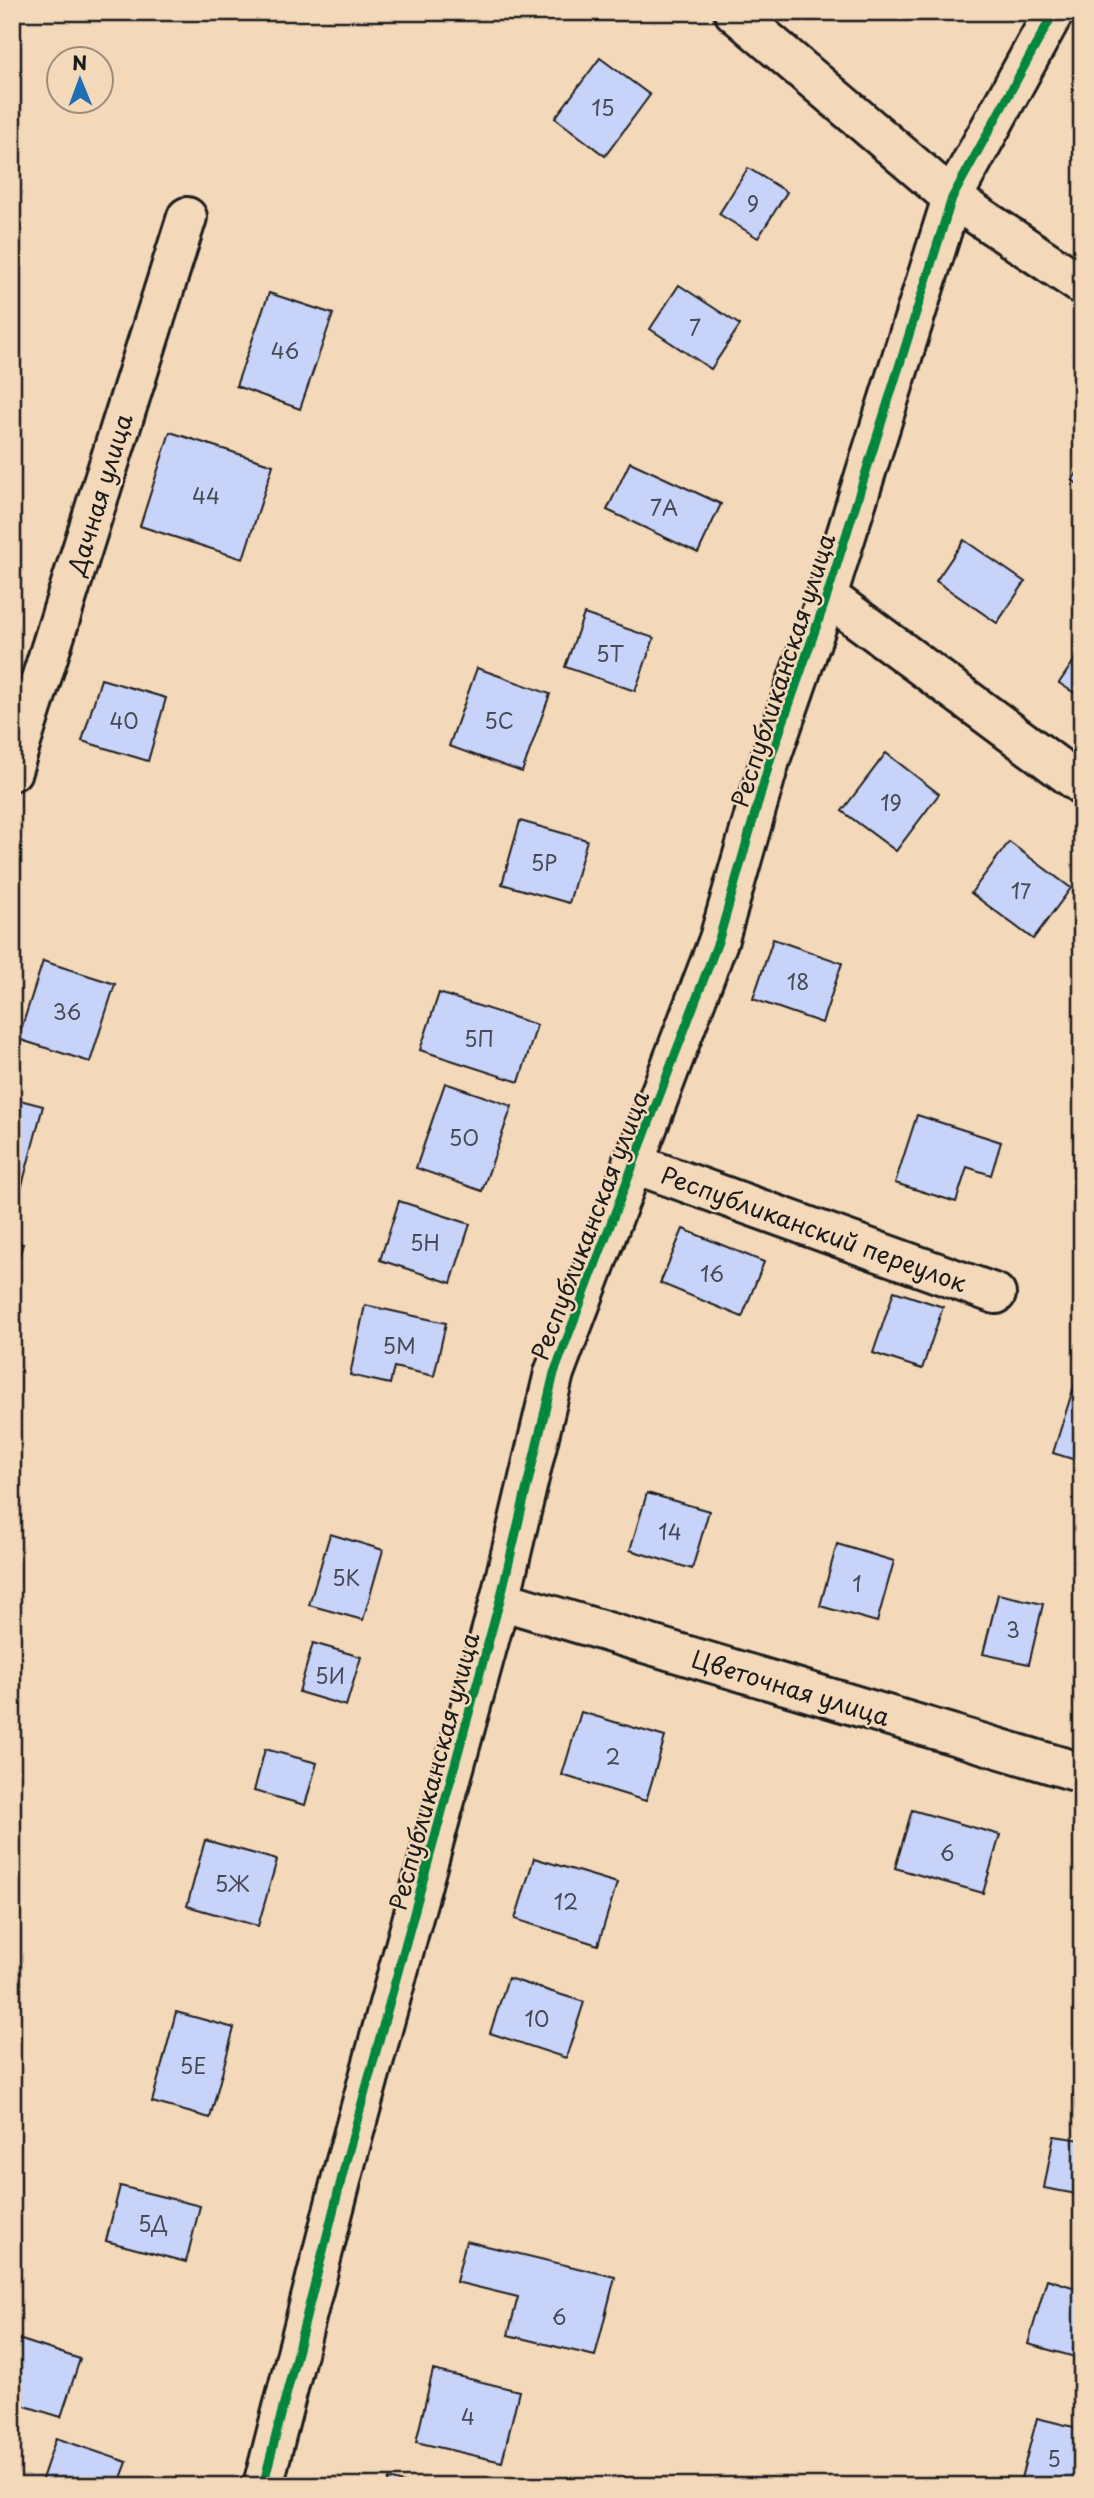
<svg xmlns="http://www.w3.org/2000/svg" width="1094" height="2498" font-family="'Playpen Sans',sans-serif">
  <rect width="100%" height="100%" fill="#f3d8ba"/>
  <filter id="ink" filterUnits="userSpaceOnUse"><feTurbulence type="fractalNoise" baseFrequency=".0143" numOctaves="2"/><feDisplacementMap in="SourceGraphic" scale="14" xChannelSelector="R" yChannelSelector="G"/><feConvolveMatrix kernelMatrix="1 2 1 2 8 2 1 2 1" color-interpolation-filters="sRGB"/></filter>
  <g filter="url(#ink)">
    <!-- building -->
    <g fill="#c8d3fa" stroke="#1c1c1c" stroke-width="2">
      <polygon points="600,58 650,95 605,156 555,118"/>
      <polygon points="748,168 787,192 758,238 719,214"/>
      <polygon points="679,285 740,325 711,369 650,329"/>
      <polygon points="269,293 333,314 300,409 236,386"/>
      <polygon points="170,432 273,465 243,559 140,526"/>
      <polygon points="630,462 721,504 698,553 607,510"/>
      <polygon points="1082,466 1082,487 1072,480"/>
      <polygon points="964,540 1025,582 997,623 936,581"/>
      <polygon points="584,614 654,638 635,691 565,667"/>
      <polygon points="1082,649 1082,698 1059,683"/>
      <polygon points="477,668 550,694 522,772 449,746"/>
      <polygon points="101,679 166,698 148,761 82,741"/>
      <polygon points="886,753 939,794 896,851 842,811"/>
      <polygon points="520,821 587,840 569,903 502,884"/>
      <polygon points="1009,842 1071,888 1033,939 971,893"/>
      <polygon points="773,939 842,963 822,1023 753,999"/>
      <polygon points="43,961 115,984 90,1062 18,1039"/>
      <polygon points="439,993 537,1025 519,1082 420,1050"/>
      <polygon points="445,1083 512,1106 482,1191 416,1168"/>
      <polygon points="12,1098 43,1106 19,1197 12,1196"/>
      <polygon points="917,1115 1001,1142 991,1175 967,1167 956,1202 895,1183"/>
      <polygon points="399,1201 470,1224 451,1283 380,1260"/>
      <polygon points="683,1229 764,1262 742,1317 660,1283"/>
      <polygon points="12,1241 23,1244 12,1279"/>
      <polygon points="894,1291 943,1307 922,1369 873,1353"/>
      <polygon points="365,1305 446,1323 434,1376 394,1367 390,1384 350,1375"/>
      <polygon points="1076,1380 1082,1382 1082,1462 1053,1453"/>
      <polygon points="647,1493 709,1511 692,1569 630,1550"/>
      <polygon points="330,1534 383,1550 363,1620 309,1605"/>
      <polygon points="837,1544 894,1561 877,1622 820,1606"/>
      <polygon points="998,1594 1043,1604 1029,1664 983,1654"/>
      <polygon points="313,1643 361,1657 346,1706 299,1692"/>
      <polygon points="581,1712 665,1737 646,1801 562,1775"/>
      <polygon points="265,1749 317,1763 305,1805 254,1791"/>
      <polygon points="912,1810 1000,1835 983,1893 895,1868"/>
      <polygon points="205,1840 277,1860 258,1926 187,1906"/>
      <polygon points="534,1858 617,1883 598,1945 515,1919"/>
      <polygon points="508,1978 584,2002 566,2058 490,2033"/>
      <polygon points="176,2012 234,2028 210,2118 152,2102"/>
      <polygon points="1054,2136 1082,2140 1082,2195 1044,2188"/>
      <polygon points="120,2186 200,2206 186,2262 106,2241"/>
      <polygon points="466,2241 615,2277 595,2356 508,2335 518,2297 456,2282"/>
      <polygon points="1047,2279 1082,2290 1082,2359 1028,2344"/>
      <polygon points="12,2337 80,2359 61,2417 12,2402"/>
      <polygon points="433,2370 519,2391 502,2462 416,2442"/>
      <polygon points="1037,2418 1082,2429 1082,2486 1019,2486"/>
      <polygon points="56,2438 127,2462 118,2486 51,2486 41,2482"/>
      <polygon points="389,2479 414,2486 387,2486"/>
    </g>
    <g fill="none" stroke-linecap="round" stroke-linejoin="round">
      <defs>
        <g id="minor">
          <polyline points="734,12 952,198 1082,285"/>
          <polyline points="827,596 1082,785"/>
          <polyline points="12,771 187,217"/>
          <polyline points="632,1163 996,1294"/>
          <polyline points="500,1600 1082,1773"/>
          <polyline points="263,2486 346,2161 500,1600 554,1373 719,939 771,757 827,596 952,198 1054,12"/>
        </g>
      </defs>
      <!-- minor casing -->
      <use href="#minor" stroke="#1c1c1c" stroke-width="44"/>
      <!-- minor -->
      <use href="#minor" stroke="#f3d8ba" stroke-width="38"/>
      <defs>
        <polyline id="cycleway" points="263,2486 346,2161 500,1600 554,1373 719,939 771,757 827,596 952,198 1054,12"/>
      </defs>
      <!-- cycleway casing -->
      <use href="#cycleway" stroke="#f3d8ba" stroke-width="13"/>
      <!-- cycleway -->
      <use href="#cycleway" stroke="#00873e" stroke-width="9"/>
    </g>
  </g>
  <g text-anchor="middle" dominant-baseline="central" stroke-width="5" stroke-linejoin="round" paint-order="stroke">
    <!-- number labels -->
    <g font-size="21" fill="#474a54">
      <text x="603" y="107">15</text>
      <text x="753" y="203">9</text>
      <text x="695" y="327">7</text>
      <text x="285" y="350">46</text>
      <text x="206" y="495">44</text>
      <text x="664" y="507">7А</text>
      <text x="610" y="653">5Т</text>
      <text x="124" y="720">40</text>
      <text x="499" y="720">5С</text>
      <text x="891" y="802">19</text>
      <text x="544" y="862">5Р</text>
      <text x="1021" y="890">17</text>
      <text x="798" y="981">18</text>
      <text x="67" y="1011">36</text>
      <text x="479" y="1038">5П</text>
      <text x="464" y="1137">5О</text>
      <text x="425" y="1242">5Н</text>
      <text x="712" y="1273">16</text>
      <text x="399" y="1345">5М</text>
      <text x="670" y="1531">14</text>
      <text x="346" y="1577">5К</text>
      <text x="857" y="1583">1</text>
      <text x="1013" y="1629">3</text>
      <text x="330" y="1675">5И</text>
      <text x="613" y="1756">2</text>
      <text x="947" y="1852">6</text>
      <text x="232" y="1883">5Ж</text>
      <text x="566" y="1901">12</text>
      <text x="537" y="2018">10</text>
      <text x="193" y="2065">5Е</text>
      <text x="153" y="2223">5Д</text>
      <text x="559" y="2316">6</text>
      <text x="468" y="2416">4</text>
      <text x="1054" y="2458">5</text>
    </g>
    <!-- street labels -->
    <g font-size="24" fill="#1c1c1c" stroke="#f3d8ba">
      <text transform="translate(99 494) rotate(-73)">Дачная улица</text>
      <text transform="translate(782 670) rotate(-72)">Республиканская улица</text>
      <text transform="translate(589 1225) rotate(-69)">Республиканская улица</text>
      <text transform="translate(814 1228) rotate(20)">Республиканский переулок</text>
      <text transform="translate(791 1687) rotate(17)">Цветочная улица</text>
      <text transform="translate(433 1771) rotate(-75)">Республиканская улица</text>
    </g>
  </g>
  <!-- margin -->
  <rect width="1094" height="2498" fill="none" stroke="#f3d8ba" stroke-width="42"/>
  <rect x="21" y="21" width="1052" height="2456" fill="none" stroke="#1c1c1c" stroke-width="2.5" filter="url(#ink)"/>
  <!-- north arrow -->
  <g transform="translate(80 80) rotate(359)"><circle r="33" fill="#f3d8ba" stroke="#9d8d7b" stroke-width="2"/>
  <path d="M0-5L12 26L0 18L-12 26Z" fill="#1f6fb2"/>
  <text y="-10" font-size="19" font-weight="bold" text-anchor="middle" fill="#1c1c1c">N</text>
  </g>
</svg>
